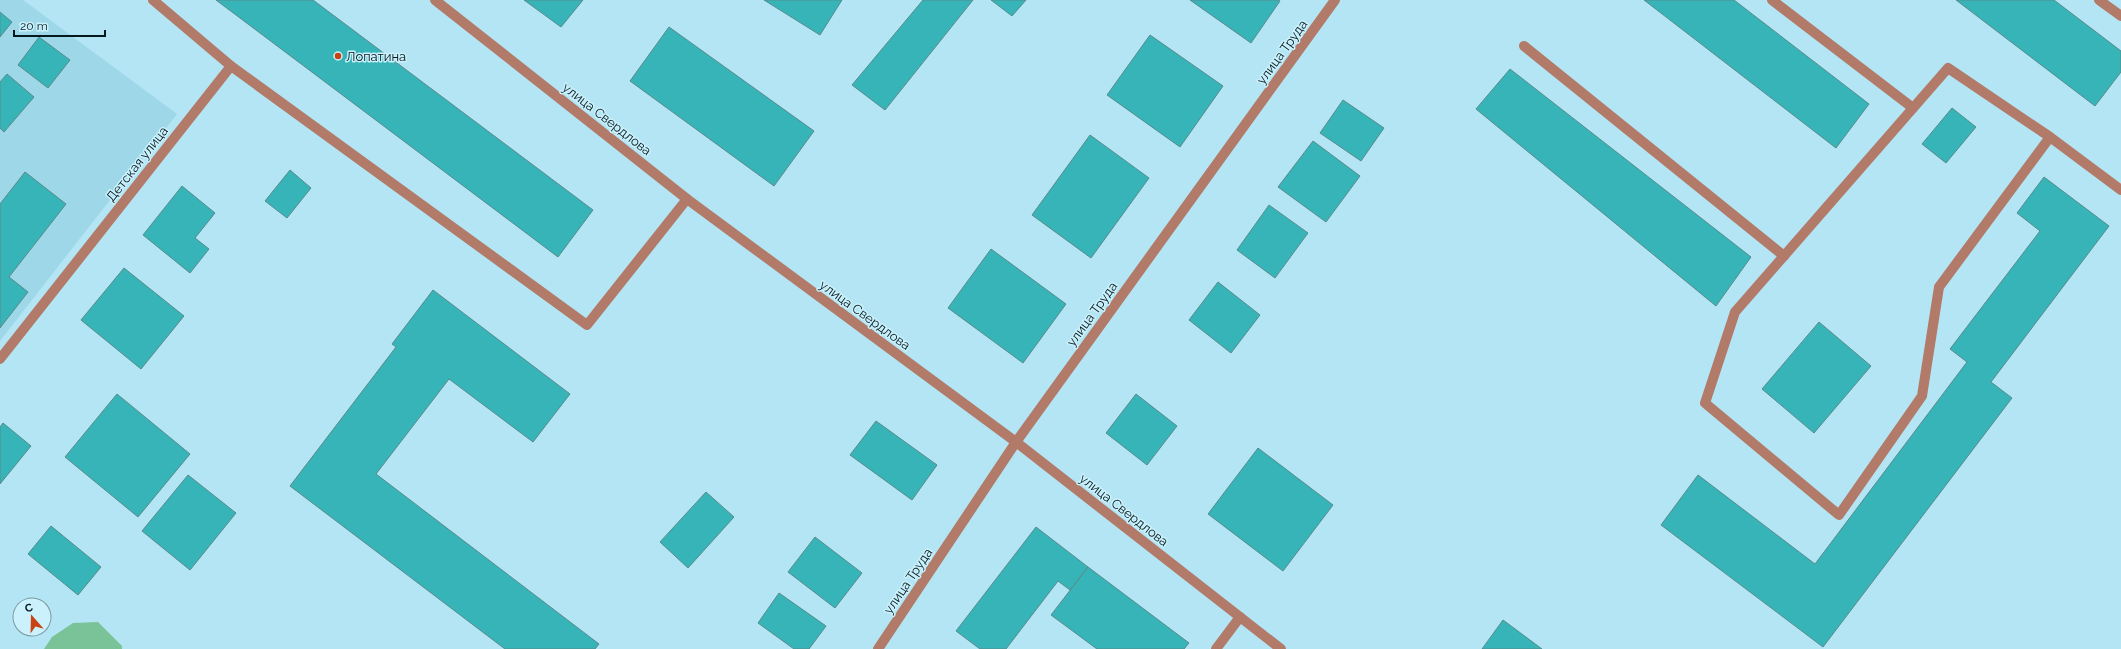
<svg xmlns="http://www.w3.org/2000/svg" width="2121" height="649" font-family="Raleway,sans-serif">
  <rect width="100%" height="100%" fill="#b4e5f4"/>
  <!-- built -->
  <polygon fill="#9ed7e8" points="0,0 23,0 177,114 0,341"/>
  <!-- green -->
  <polygon fill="#7ac398" points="98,622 122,646 122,649 44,649 52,637 73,623"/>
  <!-- building -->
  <g fill="#37b4b7" stroke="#588b8c">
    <polygon points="216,0 313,0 593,210 558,257"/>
    <polygon points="524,0 583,0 561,27"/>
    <polygon points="764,0 842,0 820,35"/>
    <polygon points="923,0 973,0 885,110 852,85"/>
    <polygon points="991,0 1026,0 1012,16"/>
    <polygon points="1190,0 1278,0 1280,1 1251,43"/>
    <polygon points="1644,0 1734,0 1869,104 1836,148"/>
    <polygon points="1956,0 2054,0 2121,51 2121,72 2095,106"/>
    <polygon points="0,12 12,22 0,37"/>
    <polygon points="669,27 814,131 774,186 630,81"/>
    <polygon points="1150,35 1223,86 1180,147 1107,95"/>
    <polygon points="39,37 70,60 48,88 18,65"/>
    <polygon points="1510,69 1751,257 1716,306 1476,109"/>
    <polygon points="7,74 34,97 4,132 0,128 0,82"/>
    <polygon points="1343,100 1384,128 1361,161 1320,133"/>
    <polygon points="1952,108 1976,127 1946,163 1922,144"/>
    <polygon points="1090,135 1149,178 1091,258 1032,215"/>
    <polygon points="1313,141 1360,176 1326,222 1278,187"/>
    <polygon points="290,170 311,188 287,218 265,201"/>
    <polygon points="25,172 66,204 9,277 28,292 0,328 0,204"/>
    <polygon points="2044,177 2109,226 1991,382 2012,398 1823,647 1661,525 1698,475 1815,564 1967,362 1950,349 2040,231 2017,213"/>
    <polygon points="182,186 215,213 195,238 209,249 190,273 143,235"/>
    <polygon points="1269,205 1308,233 1275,278 1237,250"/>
    <polygon points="991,249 1066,304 1023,363 948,308"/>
    <polygon points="124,268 184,316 141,369 81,320"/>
    <polygon points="1218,282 1260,315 1231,353 1189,320"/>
    <polygon points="433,290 570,394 533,442 449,379 376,474 599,644 595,649 505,649 290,486 396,347 392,344"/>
    <polygon points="1819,322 1871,366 1814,433 1762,389"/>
    <polygon points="117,394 190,454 138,517 65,457"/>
    <polygon points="1136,394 1177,426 1147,465 1106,433"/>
    <polygon points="876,421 937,465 912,500 850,455"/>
    <polygon points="3,423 31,446 0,484 0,427"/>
    <polygon points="1258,448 1333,505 1283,571 1208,514"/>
    <polygon points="188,475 236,513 190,570 142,531"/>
    <polygon points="706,492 734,517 688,568 660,542"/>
    <polygon points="51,526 101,567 78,595 28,554"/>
    <polygon points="1036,527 1088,567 1070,590 1058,581 1006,649 980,649 956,631"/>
    <polygon points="815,537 862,573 835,608 788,572"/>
    <polygon points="1088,567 1189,643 1184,649 1097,649 1051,615"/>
    <polygon points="779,593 826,626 809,649 794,649 758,623"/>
    <polygon points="1503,620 1542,649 1482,649"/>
  </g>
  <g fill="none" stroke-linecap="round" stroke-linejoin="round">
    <!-- lane -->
    <g stroke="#b17a69" stroke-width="10">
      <polyline points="1772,0 1913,108"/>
      <polyline points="2099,0 2121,16"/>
      <polyline points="1524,46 1784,256"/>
      <polyline points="231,66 587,325 687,199"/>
      <polyline points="2050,137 1948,68 1735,312 1705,403 1839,515 1922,396 1939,287 2050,137 2121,190"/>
      <polyline points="1216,649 1240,617"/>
    </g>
    <!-- street -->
    <g stroke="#b17a69" stroke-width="10">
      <polyline points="435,0 687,199 1016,442 1281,649"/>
      <polyline points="0,359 231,66 153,0"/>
      <polyline points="878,649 1016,442 1335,0"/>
    </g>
  </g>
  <!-- markers -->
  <circle fill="#c94211" stroke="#caf1fc" stroke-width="1.5" cx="338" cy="56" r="4"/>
  <g text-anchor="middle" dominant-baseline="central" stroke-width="3" stroke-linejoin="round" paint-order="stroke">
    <!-- street labels -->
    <g font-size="13" fill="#05181d" stroke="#caf1fc">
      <text transform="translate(1282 52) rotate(-54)">улица Труда</text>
      <text transform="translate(607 119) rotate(38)">улица Свердлова</text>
      <text transform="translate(137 164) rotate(-52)">Детская улица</text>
      <text transform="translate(1092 314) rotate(-54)">улица Труда</text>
      <text transform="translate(865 315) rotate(36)">улица Свердлова</text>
      <text transform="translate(1124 510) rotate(38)">улица Свердлова</text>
      <text transform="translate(908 581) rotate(-56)">улица Труда</text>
    </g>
    <!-- poi labels -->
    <g font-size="13" fill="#05181d" stroke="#caf1fc" text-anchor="start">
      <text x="346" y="56">Лопатина</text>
    </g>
  </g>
  <!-- north arrow -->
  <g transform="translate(32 617) rotate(340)"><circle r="19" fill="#caf1fc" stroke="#7b9aa3"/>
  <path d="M0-3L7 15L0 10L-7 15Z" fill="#c94211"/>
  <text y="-6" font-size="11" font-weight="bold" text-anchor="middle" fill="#05181d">С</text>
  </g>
  <!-- scale -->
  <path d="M14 30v6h91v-6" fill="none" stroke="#05181d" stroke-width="2"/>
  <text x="20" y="30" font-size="12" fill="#05181d" stroke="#caf1fc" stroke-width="3" paint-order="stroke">20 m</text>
</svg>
